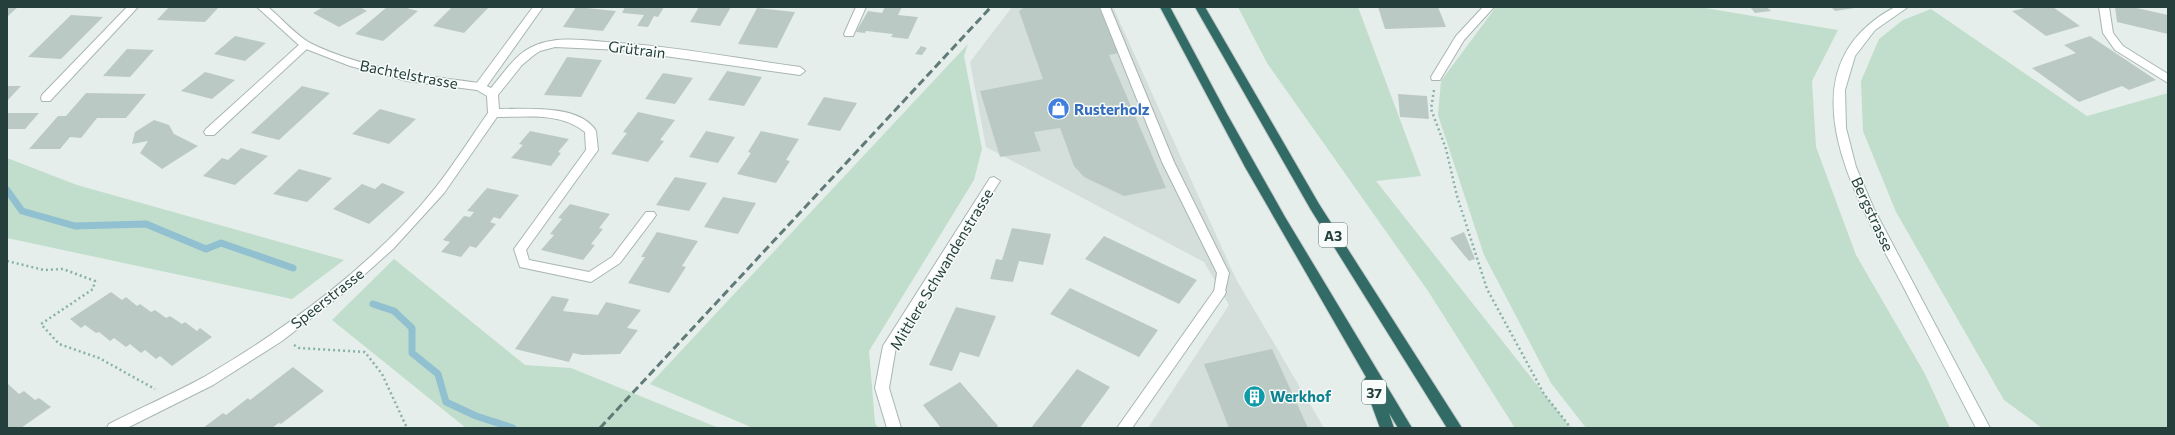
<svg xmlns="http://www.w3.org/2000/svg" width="2175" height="435" font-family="Commissioner,sans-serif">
  <rect width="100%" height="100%" fill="#e6eeeb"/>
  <!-- built -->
  <polygon fill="#d4dedb" points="1012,7 1113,7 1236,279 1324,428 1148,428 1229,305 1204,262 986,147 970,62"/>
  <!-- green -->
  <g fill="#c0decb">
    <polygon points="1238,7 1358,7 1421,176 1376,181 1571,428 1515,428 1428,291 1267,63"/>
    <polygon points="1496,7 1699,7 1838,30 1812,81 1816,147 1856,255 1925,374 1950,428 1586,428 1551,383 1484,255 1438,115 1441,81"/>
    <polygon points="1931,9 2087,116 2168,93 2168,428 2042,428 2004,400 1896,212 1863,131 1861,81 1879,39 1903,20"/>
    <polygon points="968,44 964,56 982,149 974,180 869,351 875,423 878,428 753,428 650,384"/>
    <polygon points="7,158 77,185 344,260 292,299 7,238"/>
    <polygon points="394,259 525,365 571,368 719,428 466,428 332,320"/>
  </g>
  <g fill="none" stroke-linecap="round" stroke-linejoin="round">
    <!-- stream -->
    <g stroke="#91c0d0" stroke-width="7">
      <polyline points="7,190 22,211 75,226 146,224 206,249 221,243 293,268"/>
      <polyline points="373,304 394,311 412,328 412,353 438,374 446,402 476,416 513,428"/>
    </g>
  </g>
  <!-- building -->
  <g fill="#bbc9c5">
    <polygon points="7,7 18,7 7,17"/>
    <polygon points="169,7 219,7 205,22 157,20"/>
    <polygon points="323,7 360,7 367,11 339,27 313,13"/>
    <polygon points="387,7 403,7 418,11 383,41 355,34"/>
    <polygon points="452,7 489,7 464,33 433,26"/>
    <polygon points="576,7 577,7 616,11 603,31 563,27"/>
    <polygon points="625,7 664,7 658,17 654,16 648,27 637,26 644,15 622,13"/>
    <polygon points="699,7 731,7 720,26 690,22"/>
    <polygon points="885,7 902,7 898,15 918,17 908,39 891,37 893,34 866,31 865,33 856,32 868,11 882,13"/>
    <polygon points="1025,7 1099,7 1118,53 1109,55 1166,188 1124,196 1084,177 1074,166 1060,128 1034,132 1041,151 1000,157 980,91 1043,79 1019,11"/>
    <polygon points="1378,7 1438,7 1446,27 1385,29"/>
    <polygon points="1750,7 1767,7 1771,11 1755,13"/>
    <polygon points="1831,7 1854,7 1855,8 1835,11"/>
    <polygon points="2029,7 2053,7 2080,26 2046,36 2012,11"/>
    <polygon points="2115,7 2132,7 2168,15 2168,34 2117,22"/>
    <polygon points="757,8 795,12 777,48 738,44"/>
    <polygon points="71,15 103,17 61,59 28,57"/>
    <polygon points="235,36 266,43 245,61 214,54"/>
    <polygon points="2090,36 2156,80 2129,90 2122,86 2079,102 2032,68 2076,53 2064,45"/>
    <polygon points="921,46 927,48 922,55 915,54"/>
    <polygon points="127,49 154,50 130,77 103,76"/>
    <polygon points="567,57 602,60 581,97 544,95"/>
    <polygon points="727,71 762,77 744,106 708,100"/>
    <polygon points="205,72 235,80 212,99 181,91"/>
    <polygon points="663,73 693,78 675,104 645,99"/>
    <polygon points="7,86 21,86 7,101"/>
    <polygon points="302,86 330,93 279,140 251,133"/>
    <polygon points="86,93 146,94 126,118 97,118 81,138 70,137 60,149 29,149 58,116 66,116"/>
    <polygon points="1398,94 1427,96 1429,119 1400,117"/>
    <polygon points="824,97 857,103 840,131 807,125"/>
    <polygon points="380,109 416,119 389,144 352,134"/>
    <polygon points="638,112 675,120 660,140 664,141 648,162 611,154 627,133 623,132"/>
    <polygon points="7,113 39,113 25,129 7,129"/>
    <polygon points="154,120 169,125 174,134 198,146 162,169 140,153 148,141 132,144 135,132"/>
    <polygon points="530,131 569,139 558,152 561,153 551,166 511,158 523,145 519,144"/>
    <polygon points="706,131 735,137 718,163 689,157"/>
    <polygon points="761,131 799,139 786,160 790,161 776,183 737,174 751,153 748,152"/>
    <polygon points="241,148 268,156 235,185 203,176 222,158 228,160"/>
    <polygon points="299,169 332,178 307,202 273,194"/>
    <polygon points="675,177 707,183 689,211 656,205"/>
    <polygon points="382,183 405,192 369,224 333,209 362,184 375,189"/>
    <polygon points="487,188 519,195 500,219 494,217 490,222 496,224 476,248 470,246 461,257 441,252 450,242 443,240 464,216 470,217 474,212 467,211"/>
    <polygon points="723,197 756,203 738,234 704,227"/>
    <polygon points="570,204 610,214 599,228 603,229 591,244 595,245 583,260 541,250 554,235 550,234 562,219 558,218"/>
    <polygon points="1012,228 1051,234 1043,265 1019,261 1013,282 990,279 996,259 1002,260"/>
    <polygon points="657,232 698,241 682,266 686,267 669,293 628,283 645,257 641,257"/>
    <polygon points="1464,232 1475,259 1469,261 1450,238"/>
    <polygon points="1104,236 1197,280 1179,304 1085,259"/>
    <polygon points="1070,288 1158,330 1139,357 1050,314"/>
    <polygon points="111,292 122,300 126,297 137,306 140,304 151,312 155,310 166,318 170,316 182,324 185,322 197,331 200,328 212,337 172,366 160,356 156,359 145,350 141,353 130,344 126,347 114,338 110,341 99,332 96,333 85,325 81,328 70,319"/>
    <polygon points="552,296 569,299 563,311 598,315 606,302 641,310 627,328 638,330 620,354 582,355 573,353 569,362 515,349"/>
    <polygon points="956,307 996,316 979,357 960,352 952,371 929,365"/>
    <polygon points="1272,349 1308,428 1229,428 1204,364"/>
    <polygon points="293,367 324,391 281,424 279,423 272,428 203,428 223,413 226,415 248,398 250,400"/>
    <polygon points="1077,369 1110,387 1080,428 1031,428"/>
    <polygon points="960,382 998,426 996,428 941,428 923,405"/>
    <polygon points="8,384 19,394 24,391 35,400 39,398 51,407 21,428 7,428"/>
  </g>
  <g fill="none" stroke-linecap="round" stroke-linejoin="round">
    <defs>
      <g id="service">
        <polygon points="127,7 138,7 50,101 42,101 41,98 42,95"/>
        <polygon points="533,7 543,7 484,90 476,90 475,87 476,84"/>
        <polygon points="856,7 866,7 853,36 845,36 844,34"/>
        <polygon points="1100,7 1110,7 1174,162 1229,273 1224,296 1216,296 1214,292 1217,273 1162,162"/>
        <polygon points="1483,7 1494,7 1464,40 1440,80 1432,80 1431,77 1456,36"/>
        <polygon points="305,42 310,45 309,47 214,135 206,135 204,132 206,129 301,43"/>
        <polygon points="994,177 1000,181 998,184 896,347 889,388 901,428 887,428 875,388 883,346 990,178"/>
      </g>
      <g id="minor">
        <path d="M 257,7 L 268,7 C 280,17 297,36 310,43 C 363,69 423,76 480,83 L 491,88 C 503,74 516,53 534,46 C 555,36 583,40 606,42 C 671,46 736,58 800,67 L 805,71 L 800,75 L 622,50 L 555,47 L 540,51 L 534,55 L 522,65 L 498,95 L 499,109 C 526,109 580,104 596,131 L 598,150 L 526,250 L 529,260 L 589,272 L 612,257 L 646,212 L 654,212 L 656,215 L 654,218 L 620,263 L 591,282 L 520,267 L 514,249 L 586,150 L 585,132 C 560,112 528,117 497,117 L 444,193 L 393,249 L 346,291 L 282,341 L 213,385 L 127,428 L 107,428 L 109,424 C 140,408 173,394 204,377 C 288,328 376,263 436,187 C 455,163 471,137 488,113 L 487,96 L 477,90 L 407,81 L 350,66 L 301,47 Z"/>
        <polygon points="2099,7 2109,7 2113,33 2123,46 2168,74 2168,83 2115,50 2103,33"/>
        <polygon points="1220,287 1224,288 1226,292 1224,296 1132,428 1117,428 1216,288"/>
      </g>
      <path id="secondary" d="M 1895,7 L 1908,7 L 1875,30 L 1855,56 L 1845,90 L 1846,128 L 1856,167 L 1874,209 L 1990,428 L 1976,428 C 1952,382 1928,335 1904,288 C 1860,204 1775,71 1895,7 Z"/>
      <g id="motorway">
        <polygon points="1160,7 1170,7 1227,114 1285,217 1412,428 1398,428 1389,413 1394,428 1380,428 1363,381 1366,377 1245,167"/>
        <polygon points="1195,7 1205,7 1319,204 1462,428 1447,428 1311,210"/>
      </g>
    </defs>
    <!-- service casing -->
    <use href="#service" stroke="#a8b6b3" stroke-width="2"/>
    <!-- minor casing -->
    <use href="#minor" stroke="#a8b6b3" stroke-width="2"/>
    <!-- secondary casing -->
    <use href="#secondary" stroke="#a5bab4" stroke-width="2"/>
    <!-- motorway casing -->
    <use href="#motorway" stroke="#c2cac8" stroke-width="2"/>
    <!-- path -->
    <g stroke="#88b1a8" stroke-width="2.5" stroke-dasharray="2 3" stroke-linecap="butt">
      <polyline points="1434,90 1431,109 1446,149 1457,196 1487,289 1544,394 1571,428"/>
      <polyline points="7,261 44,270 63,269 95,281 93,289 41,324 59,344 99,358 155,389"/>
      <polyline points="294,345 299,348 365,352 382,374 407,428"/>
    </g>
    <!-- service -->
    <use href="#service" fill="#fff" fill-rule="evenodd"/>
    <!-- minor -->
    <use href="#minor" fill="#fff" fill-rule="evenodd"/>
    <!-- secondary -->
    <use href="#secondary" fill="#fff" fill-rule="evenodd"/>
    <!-- motorway -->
    <use href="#motorway" fill="#326b66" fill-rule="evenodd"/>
    <!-- rail -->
    <polyline stroke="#607b77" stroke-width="3" stroke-dasharray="8 4" stroke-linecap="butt" points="600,428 991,7"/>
  </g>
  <!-- icons -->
  <defs>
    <symbol id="shop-disc" viewBox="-11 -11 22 22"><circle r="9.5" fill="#3f7fe0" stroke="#f7fbf9"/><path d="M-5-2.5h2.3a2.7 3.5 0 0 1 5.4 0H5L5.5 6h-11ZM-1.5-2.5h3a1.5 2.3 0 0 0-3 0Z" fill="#fff"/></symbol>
    <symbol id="building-disc" viewBox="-11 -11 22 22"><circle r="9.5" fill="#0f9aa8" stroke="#f7fbf9"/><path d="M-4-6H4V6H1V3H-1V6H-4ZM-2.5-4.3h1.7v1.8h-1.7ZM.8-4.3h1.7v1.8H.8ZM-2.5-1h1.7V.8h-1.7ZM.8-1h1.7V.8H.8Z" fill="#fff"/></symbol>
  </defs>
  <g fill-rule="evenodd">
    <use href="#shop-disc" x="1046" y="96" width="25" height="25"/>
    <use href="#building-disc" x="1242" y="384" width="25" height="25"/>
  </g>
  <g text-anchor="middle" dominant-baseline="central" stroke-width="3" stroke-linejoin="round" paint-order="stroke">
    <!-- shield labels -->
    <g fill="#f7fbf9" stroke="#647875" stroke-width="1">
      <rect x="1319" y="223" width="28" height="24" rx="3"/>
      <rect x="1362" y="380" width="24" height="24" rx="3"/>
    </g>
    <g font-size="14" font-weight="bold" fill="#25403c">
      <text x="1333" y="235">A3</text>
      <text x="1374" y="392">37</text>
    </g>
    <!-- street labels -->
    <g font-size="15" fill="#25403c" stroke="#f7fbf9">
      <text transform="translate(637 49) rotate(7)">Grütrain</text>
      <text transform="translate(409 74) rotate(11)">Bachtelstrasse</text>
      <text transform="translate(1873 214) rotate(65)">Bergstrasse</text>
      <text transform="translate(941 269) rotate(-59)">Mittlere Schwandenstrasse</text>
      <text transform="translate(327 298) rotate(-38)">Speerstrasse</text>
    </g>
    <!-- shop labels -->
    <g font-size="15" font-weight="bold" fill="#366cbe" stroke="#f7fbf9" text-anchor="start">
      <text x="1074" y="109">Rusterholz</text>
    </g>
    <!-- culture labels -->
    <g font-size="15" font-weight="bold" fill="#0d838f" stroke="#f7fbf9" text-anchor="start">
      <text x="1270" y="396">Werkhof</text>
    </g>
  </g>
  <!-- border -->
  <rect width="2175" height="435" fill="none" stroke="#25403c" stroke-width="16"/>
</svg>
